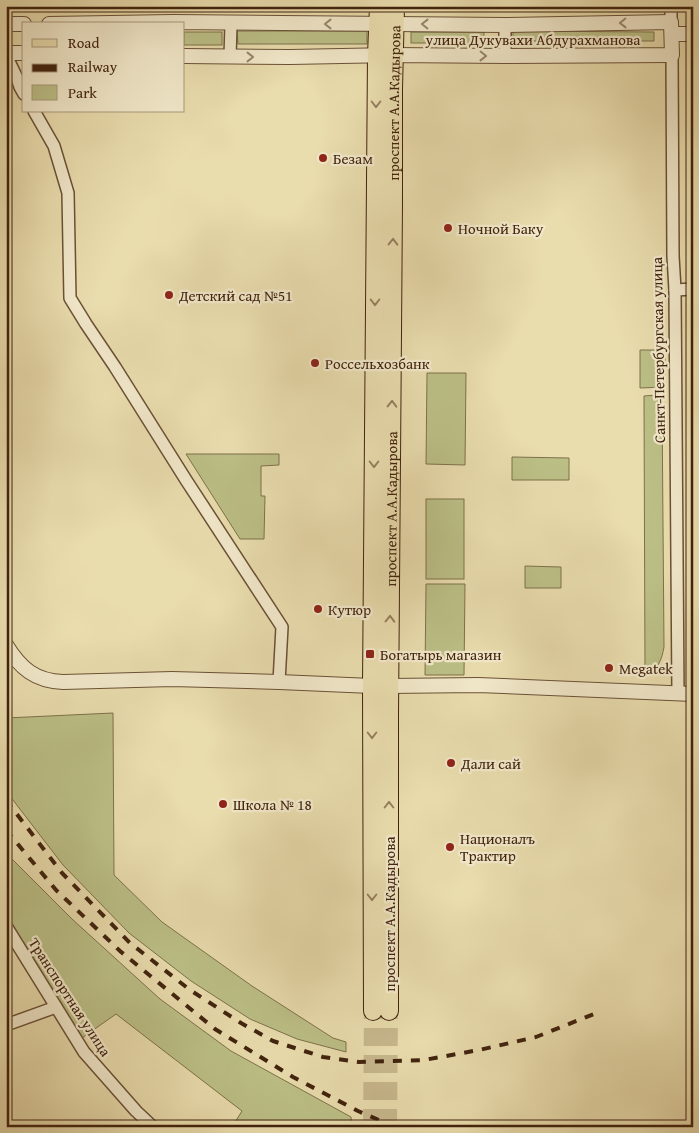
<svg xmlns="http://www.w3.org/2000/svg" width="699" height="1133" font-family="'Gentium Book Plus',serif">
  <rect width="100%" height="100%" fill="#e9dcad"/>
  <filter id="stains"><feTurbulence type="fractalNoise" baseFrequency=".004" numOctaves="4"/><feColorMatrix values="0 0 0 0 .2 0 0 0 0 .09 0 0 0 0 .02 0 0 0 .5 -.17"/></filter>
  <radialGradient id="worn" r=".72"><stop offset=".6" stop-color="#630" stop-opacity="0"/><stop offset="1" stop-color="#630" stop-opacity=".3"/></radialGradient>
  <!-- green -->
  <g fill="#bbbf86" stroke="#7e714a">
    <polygon points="419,6 651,6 651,10 419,8"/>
    <polygon points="237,31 367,31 367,44 238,44"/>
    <polygon points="513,31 654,32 654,41 513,41"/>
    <rect x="184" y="32" width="38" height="13"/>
    <rect x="411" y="32" width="73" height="11"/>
    <polygon points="640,350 665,350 665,387 640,388"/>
    <polygon points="427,373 466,373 465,465 426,464"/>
    <path d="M 657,395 L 660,398 L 662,401 L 664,647 C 662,659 658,671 645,674 L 644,396 Z"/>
    <polygon points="186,454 279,454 279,465 261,466 261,496 265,496 264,539 240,539"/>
    <polygon points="512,457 569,458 569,480 512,480"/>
    <rect x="426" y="499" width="38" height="80"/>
    <polygon points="525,566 561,567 561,588 525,588"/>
    <polygon points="426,584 465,584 464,675 425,675"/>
    <polygon points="113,713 114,875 162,922 252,986 333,1038 346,1042 346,1052 297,1039 250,1019 191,981 129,933 63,865 6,791 6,718"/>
    <polygon points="6,853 72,919 160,999 231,1051 351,1117 352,1127 232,1127 242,1111 116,1014 82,1038 6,915"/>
  </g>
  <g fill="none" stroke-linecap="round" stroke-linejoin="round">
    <!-- primary-tunnel -->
    <g stroke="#c7b78d" stroke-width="18" stroke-dasharray="18 9" stroke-linecap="butt">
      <polyline points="372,1127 373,1011"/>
      <polyline points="388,1127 389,1011"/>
    </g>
    <defs>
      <g id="minor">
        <polyline points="671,6 671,22"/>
        <polyline points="505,25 505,56"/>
        <polyline points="6,55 17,78 20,87 24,94"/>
        <polyline points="672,55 673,256 675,290 678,694"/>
        <polyline points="230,57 231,24"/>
        <polyline points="34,111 54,146 68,193 70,298 86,324 115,367 186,480 282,627 279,682"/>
        <polyline points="675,290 693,289"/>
        <polyline points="6,926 84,1052 136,1111 153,1127"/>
        <polyline points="6,1025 56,1007"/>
      </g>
      <g id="tertiary">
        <polyline points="6,24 24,24"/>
        <polyline points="49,24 173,22 505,25 671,22 672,55 505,56 393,55 290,57 184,56"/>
        <polyline points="672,34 693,34"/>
        <polyline points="6,53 24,53"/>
        <path d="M 6,645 C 20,668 35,681 63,682 L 172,679 L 279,682 L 372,686"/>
        <polyline points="389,686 478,685 693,694"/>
      </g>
      <g id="primary">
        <polyline points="373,1011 372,686 377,55 379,6"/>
        <path id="s1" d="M 389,1011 L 389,715 L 393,203 L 393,89 L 395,6"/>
      </g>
    </defs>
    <!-- minor casing -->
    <use href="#minor" stroke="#6b5136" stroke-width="14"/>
    <!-- tertiary casing -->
    <use href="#tertiary" stroke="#6b5136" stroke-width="16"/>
    <!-- primary casing -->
    <use href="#primary" stroke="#41230e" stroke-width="20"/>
    <!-- minor -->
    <use href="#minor" stroke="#f1e8ca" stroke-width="11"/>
    <!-- tertiary -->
    <use href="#tertiary" stroke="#f1e8ca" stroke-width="14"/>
    <!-- primary -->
    <use href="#primary" stroke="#e9dcad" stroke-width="18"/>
    <!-- rail -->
    <g stroke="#41230e" stroke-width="4" stroke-dasharray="9 9" stroke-linecap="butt">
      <polyline points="6,800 62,873 130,943 190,990 241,1023 273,1041 323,1057 359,1062 424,1060 479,1050 536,1037 599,1012"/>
      <polyline points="6,830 56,890 120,951 215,1029 293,1077 358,1111 395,1127"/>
    </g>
  </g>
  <!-- one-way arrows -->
  <defs><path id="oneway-chevron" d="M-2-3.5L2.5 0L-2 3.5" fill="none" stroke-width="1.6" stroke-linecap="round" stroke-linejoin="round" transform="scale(1.25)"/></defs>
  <g stroke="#99866c">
    <use href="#oneway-chevron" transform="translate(623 23) rotate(179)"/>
    <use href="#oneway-chevron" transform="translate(328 24) rotate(-180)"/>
    <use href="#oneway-chevron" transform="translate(425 24) rotate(-179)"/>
    <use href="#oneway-chevron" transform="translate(483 56) rotate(1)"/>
    <use href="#oneway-chevron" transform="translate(250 57)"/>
  </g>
  <g stroke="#95805e">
    <use href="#oneway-chevron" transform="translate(376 104) rotate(90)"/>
    <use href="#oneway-chevron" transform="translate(393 242) rotate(-89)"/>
    <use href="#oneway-chevron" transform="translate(375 302) rotate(90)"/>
    <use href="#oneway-chevron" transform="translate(392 404) rotate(-89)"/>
    <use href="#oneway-chevron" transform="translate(374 464) rotate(90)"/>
    <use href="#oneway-chevron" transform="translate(390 619) rotate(-89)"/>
    <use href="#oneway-chevron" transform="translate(372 735) rotate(90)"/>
    <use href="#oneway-chevron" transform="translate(389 805) rotate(-90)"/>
    <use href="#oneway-chevron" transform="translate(372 897) rotate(90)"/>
  </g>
  <!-- markers -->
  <g fill="#8f2418" stroke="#f1e8ca" stroke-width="2">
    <circle cx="323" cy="158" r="5"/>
    <circle cx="448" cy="228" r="5"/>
    <circle cx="169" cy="295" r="5"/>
    <circle cx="315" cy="363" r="5"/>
    <circle cx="318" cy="609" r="5"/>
    <rect x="365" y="649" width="10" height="10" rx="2.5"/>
    <circle cx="609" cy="668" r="5"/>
    <circle cx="451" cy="763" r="5"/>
    <circle cx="223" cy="804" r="5"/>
    <circle cx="450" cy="847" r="5"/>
  </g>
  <g text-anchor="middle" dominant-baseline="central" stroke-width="4.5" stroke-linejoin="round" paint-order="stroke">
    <!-- street labels -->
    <g font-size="15" fill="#41230e" stroke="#f1e8ca">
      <text x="533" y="39">улица Дукувахи Абдурахманова</text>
      <text stroke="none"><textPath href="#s1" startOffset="908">проспект А.А.Кадырова</textPath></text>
      <text transform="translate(658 350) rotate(-91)">Санкт-Петербургская улица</text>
      <text stroke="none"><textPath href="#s1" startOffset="502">проспект А.А.Кадырова</textPath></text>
      <text transform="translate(389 914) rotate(-90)">проспект А.А.Кадырова</text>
      <text transform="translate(70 997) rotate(57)">Транспортная улица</text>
    </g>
    <!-- poi labels -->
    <g font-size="15" fill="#41230e" stroke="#f1e8ca" text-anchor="start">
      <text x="333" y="158">Безам</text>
      <text x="458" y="228">Ночной Баку</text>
      <text x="179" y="295">Детский сад №51</text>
      <text x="325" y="363">Россельхозбанк</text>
      <text x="328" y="609">Кутюр</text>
      <text x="380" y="654">Богатырь магазин</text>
      <text x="619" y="668">Megatek</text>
      <text x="461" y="763">Дали сай</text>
      <text x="233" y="804">Школа № 18</text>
      <text x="460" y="838">Националъ<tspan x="460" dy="17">Трактир</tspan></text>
    </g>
  </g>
  <!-- margin -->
  <rect width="699" height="1133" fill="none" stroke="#e9dcad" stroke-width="25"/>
  <rect x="8" y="8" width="684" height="1118" fill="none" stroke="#41230e" stroke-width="2.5"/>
  <rect x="12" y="12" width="674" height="1108" fill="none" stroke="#41230e"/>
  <!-- legend -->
  <rect x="22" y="22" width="162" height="90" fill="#f1e8ca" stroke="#ab997f"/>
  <rect x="32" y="39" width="25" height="8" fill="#e9dcad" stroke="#ab997f"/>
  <text x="68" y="48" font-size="15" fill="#41230e">Road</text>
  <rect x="32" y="64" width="25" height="8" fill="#41230e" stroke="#ab997f"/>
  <text x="68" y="72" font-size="15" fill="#41230e">Railway</text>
  <rect x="32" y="85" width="25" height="15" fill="#bbbf86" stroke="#ab997f"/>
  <text x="68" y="98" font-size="15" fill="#41230e">Park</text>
  <rect width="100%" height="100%" filter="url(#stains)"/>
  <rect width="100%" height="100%" fill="url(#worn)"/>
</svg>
